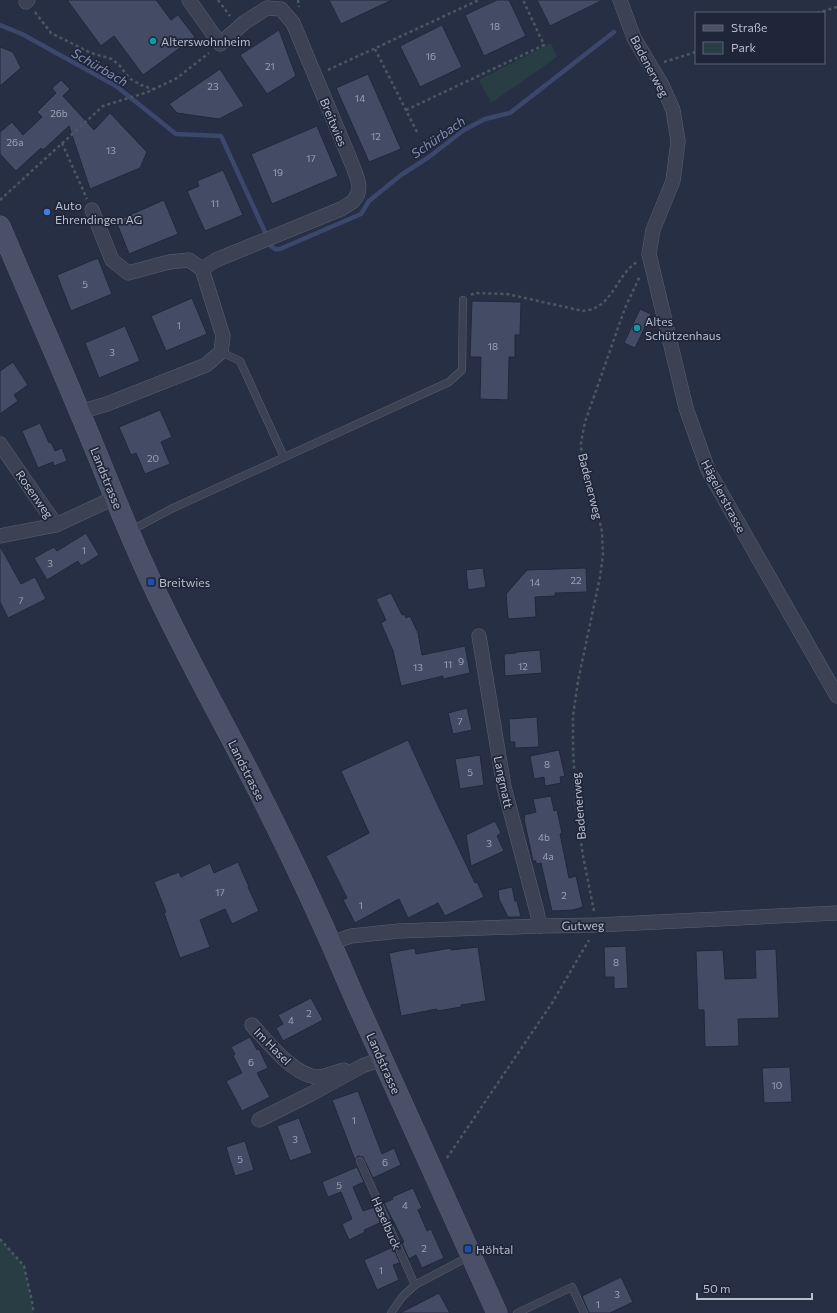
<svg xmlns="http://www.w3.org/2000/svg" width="837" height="1313" font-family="Commissioner,sans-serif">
  <rect width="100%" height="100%" fill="#272f45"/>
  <!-- green -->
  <g fill="#293d45">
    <polygon points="551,43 557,57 491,103 479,80"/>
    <polygon points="0,1239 24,1266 33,1306 33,1313 0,1313"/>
  </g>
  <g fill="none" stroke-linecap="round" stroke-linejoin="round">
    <!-- stream -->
    <g stroke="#3b476c" stroke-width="4.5">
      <polyline points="0,25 22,34 116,86 176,134 221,136 265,232"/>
      <polyline points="271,246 275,249 280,249 361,214 369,201 401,175 429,157 464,130 485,119 510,113 614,32"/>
    </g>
  </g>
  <!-- building -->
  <g fill="#444c65" stroke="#22283b">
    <polygon points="67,0 156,0 171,20 178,15 195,37 143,75 114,36 101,46"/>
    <polygon points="329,0 392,0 341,24"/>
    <polygon points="497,0 509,0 526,36 484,56 465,15"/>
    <polygon points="537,0 603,0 550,26"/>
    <polygon points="442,25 462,67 420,87 400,46"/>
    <polygon points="279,30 296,76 267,94 240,55"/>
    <polygon points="0,47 13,52 21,68 0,86"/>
    <polygon points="220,69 244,106 219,119 177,113 169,104"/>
    <polygon points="368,74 401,149 369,162 336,88"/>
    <polygon points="61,80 70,89 63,96 94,130 110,113 147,152 140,168 90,189 69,126 43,150 41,148 16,171 0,154 0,132 12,122 23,135 42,117 37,112 56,93 52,88"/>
    <polygon points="317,126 338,176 272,204 251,154"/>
    <polygon points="223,170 243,215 205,231 187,191 199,186 197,181"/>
    <polygon points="164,200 178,234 129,254 116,221"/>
    <polygon points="98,258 112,294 71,311 57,275"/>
    <polygon points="192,298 207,334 166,351 151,316"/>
    <polygon points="472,301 521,302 520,335 515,335 515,357 509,357 508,400 480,399 481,357 470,357"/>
    <polygon points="640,309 651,314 635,348 624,343"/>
    <polygon points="125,326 140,361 99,378 85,343"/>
    <polygon points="13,362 28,385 14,395 18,401 0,414 0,371"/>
    <polygon points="160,410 172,437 161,442 170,464 145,474 136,453 131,455 119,427"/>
    <polygon points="40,423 49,443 51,442 55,451 62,448 67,461 54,466 53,462 38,468 22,431"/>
    <polygon points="86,533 99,555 81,566 78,561 47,580 34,558 54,547 57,551"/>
    <polygon points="0,546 21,584 35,577 46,599 8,618 0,602"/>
    <polygon points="483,568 486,587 468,590 466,570"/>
    <polygon points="586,568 587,592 555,593 555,596 535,597 536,617 508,619 506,594 527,570"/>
    <polygon points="391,593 402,615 404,614 406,618 410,616 418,633 422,655 465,646 470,673 443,679 443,676 401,686 393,651 381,623 386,620 376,599"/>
    <polygon points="540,650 542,673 505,676 504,654 516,653 516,652"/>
    <polygon points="467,708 472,730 453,734 448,713"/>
    <polygon points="537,717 539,747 515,748 515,742 510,742 509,719"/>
    <polygon points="408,740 435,799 475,883 477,882 484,897 445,916 438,903 408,918 399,899 355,923 343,900 347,898 326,856 369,833 341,771"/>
    <polygon points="559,750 565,776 560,777 561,783 545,786 544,777 534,779 530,756"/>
    <polygon points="480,755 484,785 460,789 455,759"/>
    <polygon points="551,796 554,811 557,810 562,833 560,834 569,878 576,876 583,907 573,910 552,911 541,863 536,864 536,861 533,861 524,819 525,818 524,815 536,812 533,799"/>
    <polygon points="495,821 501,833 497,836 504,851 471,866 466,835"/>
    <polygon points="238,862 249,887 248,887 259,911 232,924 225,909 200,920 210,947 180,958 164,913 166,912 154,882 179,872 181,877 210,863 214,873"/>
    <polygon points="512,887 515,901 517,901 521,917 508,917 499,899 498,890"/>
    <polygon points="626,946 628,988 614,989 614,977 605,977 604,947"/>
    <polygon points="478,947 486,1001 461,1005 461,1007 437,1011 437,1009 401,1016 389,953 415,948 416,954 451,948 451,950"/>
    <polygon points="776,949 779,1018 738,1019 739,1046 705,1047 704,1010 698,1010 696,951 723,950 725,979 756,978 755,950"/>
    <polygon points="311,998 323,1020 283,1041 276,1028 283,1024 278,1015"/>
    <polygon points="250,1037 257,1050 259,1049 268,1068 257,1073 270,1097 242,1111 226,1081 242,1073 233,1056 235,1054 231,1047"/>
    <polygon points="790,1067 792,1102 764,1103 762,1068"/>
    <polygon points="358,1091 382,1154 394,1148 401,1165 373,1178 363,1157 358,1156 355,1160 332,1100"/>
    <polygon points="299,1118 312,1153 290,1161 277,1126"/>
    <polygon points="245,1141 254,1170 235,1176 226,1147"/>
    <polygon points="357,1167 364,1182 353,1187 363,1211 375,1207 382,1222 364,1230 365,1232 349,1240 342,1224 352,1219 341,1192 328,1197 322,1182"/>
    <polygon points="413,1188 422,1208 418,1210 427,1231 431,1229 444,1258 422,1268 416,1255 409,1259 402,1243 404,1242 384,1203 393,1199 392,1197"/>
    <polygon points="393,1247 400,1263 393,1265 399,1280 377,1290 364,1260"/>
    <polygon points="621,1277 633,1302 610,1313 589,1313 582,1296"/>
    <polygon points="439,1293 450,1313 400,1313"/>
  </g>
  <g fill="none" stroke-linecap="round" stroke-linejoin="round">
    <defs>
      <g id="service">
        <polyline points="221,352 240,361 284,457"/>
        <polyline points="130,531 171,509 449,382 462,370 463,300"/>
        <polyline points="360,1161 415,1285"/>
        <polyline points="391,1313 402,1297 415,1285 470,1256"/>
        <polyline points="517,1313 572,1287 584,1313"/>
      </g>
      <g id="minor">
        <path d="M 189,0 L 220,44 L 245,22 L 267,8 L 281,9 L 293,23 L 352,164 C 356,175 364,189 354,200 C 351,204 345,206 341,209 L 216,260 L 202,269"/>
        <polyline points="620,0 634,38 662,85 673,110 678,141 673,181 653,230 649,254 686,408 708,470 837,696"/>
        <polyline points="26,2 28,0"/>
        <polyline points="80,412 107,404 206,365 221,352 223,336 202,269 189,260 169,262 128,273 112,260 92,210"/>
        <polyline points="0,444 56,525"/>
        <polyline points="0,536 56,525 114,498"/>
        <polyline points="479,636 504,787 537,912 540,926"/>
        <polyline points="331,943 351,936 399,931 540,926 597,925 837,913"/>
        <path d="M 252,1025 C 268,1042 295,1078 320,1077 C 327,1076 336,1072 344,1070"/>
        <polyline points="259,1120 311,1094 362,1066 382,1059"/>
      </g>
      <path id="secondary" d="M 0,226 C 26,288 54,350 80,413 C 104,469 125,526 151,581 C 183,651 222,719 257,788 C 291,855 323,923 352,992 L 497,1313"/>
    </defs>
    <!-- service casing -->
    <use href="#service" stroke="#5a5f71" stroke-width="8"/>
    <!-- minor casing -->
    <use href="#minor" stroke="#5a5f71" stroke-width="15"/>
    <!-- secondary casing -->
    <use href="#secondary" stroke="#5a5f71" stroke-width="21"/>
    <!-- path -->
    <g stroke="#485a61" stroke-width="2.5" stroke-dasharray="3 3" stroke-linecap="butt">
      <polyline points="218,0 230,16"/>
      <polyline points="298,0 299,7"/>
      <polyline points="35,12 51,33 91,53 112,59 120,66 129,78 141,85 153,89"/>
      <polyline points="817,13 837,7"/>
      <polyline points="375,49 418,134"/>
      <polyline points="664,62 696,52"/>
      <polyline points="328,70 479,0"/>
      <polyline points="406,110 544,45 523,0"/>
      <polyline points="62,143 87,199"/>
      <polyline points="0,200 103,106 148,92 177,78 209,53"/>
      <path d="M 471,295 L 474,293 L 507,294 L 583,311 C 587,310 592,310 595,308 C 614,299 619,273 637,262"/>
      <polyline points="594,911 583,856 576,806 573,747 573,716 578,681 600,577 603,555 602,532 596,503 582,462 581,443 585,422 625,308 640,276"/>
      <polyline points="447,1158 552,1003 589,940"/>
      <polyline points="0,1239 24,1266 33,1306 33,1313"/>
    </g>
    <!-- service -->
    <use href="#service" stroke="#3c4254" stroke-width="7"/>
    <!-- minor -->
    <use href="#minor" stroke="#3c4254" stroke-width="14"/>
    <!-- secondary -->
    <use href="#secondary" stroke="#4a5067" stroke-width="20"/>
  </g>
  <!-- markers -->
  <g fill="#0f9aa8" stroke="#20263a" stroke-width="1.5">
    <circle cx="153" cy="41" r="4"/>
    <circle cx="637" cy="328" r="4"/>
  </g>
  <circle fill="#3f7fe0" stroke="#20263a" stroke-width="1.5" cx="47" cy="212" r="4"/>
  <g fill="#1a4fb4" stroke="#20263a" stroke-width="1.5">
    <rect x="147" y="578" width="8" height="8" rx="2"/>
    <rect x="464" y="1245" width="8" height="8" rx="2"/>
  </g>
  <g text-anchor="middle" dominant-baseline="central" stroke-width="3.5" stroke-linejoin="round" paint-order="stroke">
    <!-- number labels -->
    <g font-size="10" fill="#9ca2b3">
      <text x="495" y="26">18</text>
      <text x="431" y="56">16</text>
      <text x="270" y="66">21</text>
      <text x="213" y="86">23</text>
      <text x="360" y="98">14</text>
      <text x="59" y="113">26b</text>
      <text x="376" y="136">12</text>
      <text x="15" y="142">26a</text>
      <text x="111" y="150">13</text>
      <text x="311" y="158">17</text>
      <text x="278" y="172">19</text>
      <text x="215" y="203">11</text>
      <text x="85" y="284">5</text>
      <text x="179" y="325">1</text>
      <text x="493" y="346">18</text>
      <text x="112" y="352">3</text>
      <text x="153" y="458">20</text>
      <text x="84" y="550">1</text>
      <text x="50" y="563">3</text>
      <text x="576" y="580">22</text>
      <text x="535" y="582">14</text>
      <text x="21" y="600">7</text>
      <text x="461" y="661">9</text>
      <text x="448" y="664">11</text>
      <text x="523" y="666">12</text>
      <text x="418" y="667">13</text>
      <text x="460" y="721">7</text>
      <text x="547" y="764">8</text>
      <text x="470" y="772">5</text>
      <text x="544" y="837">4b</text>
      <text x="489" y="843">3</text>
      <text x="548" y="856">4a</text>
      <text x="220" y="892">17</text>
      <text x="564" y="895">2</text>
      <text x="361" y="905">1</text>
      <text x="616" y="962">8</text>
      <text x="309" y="1013">2</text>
      <text x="291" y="1020">4</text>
      <text x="251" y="1062">6</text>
      <text x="777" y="1085">10</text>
      <text x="354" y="1120">1</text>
      <text x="295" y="1139">3</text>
      <text x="240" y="1159">5</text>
      <text x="385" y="1162">6</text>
      <text x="339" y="1185">5</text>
      <text x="405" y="1205">4</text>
      <text x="424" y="1248">2</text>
      <text x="381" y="1270">1</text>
      <text x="617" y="1294">3</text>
      <text x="598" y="1304">1</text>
    </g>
    <!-- poi labels -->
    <g font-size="12" fill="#b9becd" stroke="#20263a" text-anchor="start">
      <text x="161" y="41">Alterswohnheim</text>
      <text x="55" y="205">Auto<tspan x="55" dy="14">Ehrendingen AG</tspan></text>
      <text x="645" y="321">Altes<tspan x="645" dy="14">Schützenhaus</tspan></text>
      <text x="159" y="582">Breitwies</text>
      <text x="476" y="1249">Höhtal</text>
    </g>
    <!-- street labels -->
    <g font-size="12" fill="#b9becd" stroke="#20263a">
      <text transform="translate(650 66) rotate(62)">Badenerweg</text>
      <text transform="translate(334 122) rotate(67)">Breitwies</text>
      <text transform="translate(107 478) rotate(68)">Landstrasse</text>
      <text transform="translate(591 486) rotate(76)">Badenerweg</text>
      <text transform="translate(35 494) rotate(55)">Rosenweg</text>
      <text transform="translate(724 496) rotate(62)">Hägelerstrasse</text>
      <text transform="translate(247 770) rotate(63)">Landstrasse</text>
      <text transform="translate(504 782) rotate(78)">Langmatt</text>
      <text transform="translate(578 806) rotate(-95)">Badenerweg</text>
      <text transform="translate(583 925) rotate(-1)">Gutweg</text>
      <text transform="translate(273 1046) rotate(45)">Im Hasel</text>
      <text transform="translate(384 1063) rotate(66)">Landstrasse</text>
      <text transform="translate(387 1223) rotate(66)">Haselbuck</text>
    </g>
    <!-- water labels -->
    <g font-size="13" font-style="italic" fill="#818eb4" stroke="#20263a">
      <text transform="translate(100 67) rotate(30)">Schürbach</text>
      <text transform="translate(438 137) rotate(-35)">Schürbach</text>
    </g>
  </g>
  <!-- legend -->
  <rect x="695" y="12" width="130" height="52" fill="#20263a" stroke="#5d6375"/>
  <rect x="703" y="25" width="20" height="6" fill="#4a5067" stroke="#5d6375"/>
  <text x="731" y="32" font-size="12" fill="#b9becd">Straße</text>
  <rect x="703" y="42" width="20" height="12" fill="#293d45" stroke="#5d6375"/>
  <text x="731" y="52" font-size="12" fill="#b9becd">Park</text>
  <!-- scale -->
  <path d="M697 1293v6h115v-6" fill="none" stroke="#b9becd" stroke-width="2"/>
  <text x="703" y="1293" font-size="12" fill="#b9becd" stroke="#20263a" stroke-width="3" paint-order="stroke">50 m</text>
</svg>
